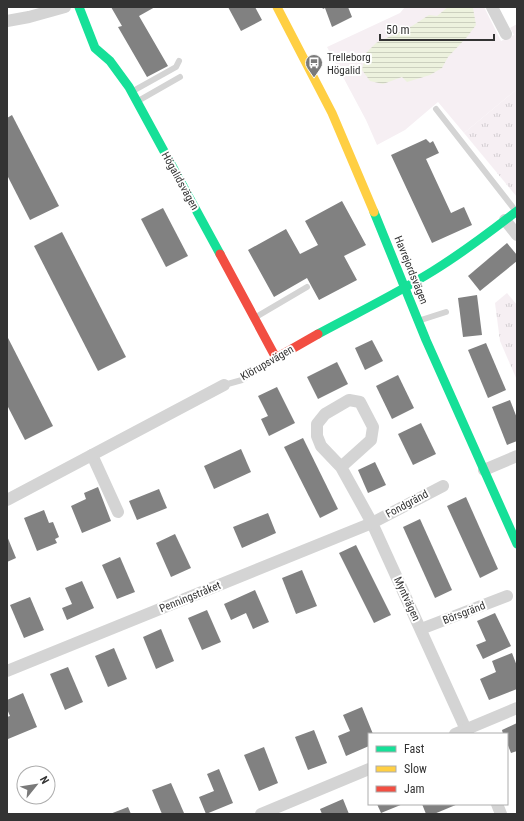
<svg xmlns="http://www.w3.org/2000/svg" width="524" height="821" font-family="'Roboto Condensed',sans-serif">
  <defs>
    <pattern id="grass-tufts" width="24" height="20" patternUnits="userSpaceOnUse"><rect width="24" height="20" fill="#f6eff3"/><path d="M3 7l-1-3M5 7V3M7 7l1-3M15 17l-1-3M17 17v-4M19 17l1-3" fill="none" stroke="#d3cdd1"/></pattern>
    <pattern id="water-rules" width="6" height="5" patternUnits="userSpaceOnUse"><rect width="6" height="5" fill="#edf2de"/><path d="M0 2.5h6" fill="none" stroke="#ccd0bf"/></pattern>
  </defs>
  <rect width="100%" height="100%" fill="#fff"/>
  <!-- grass -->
  <g fill="url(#grass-tufts)">
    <polygon points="517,89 517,197 464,133"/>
    <polygon points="507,293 517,305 517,380 500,341 495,303"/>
  </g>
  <!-- park -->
  <polygon fill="#f6eff3" points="405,7 484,7 501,41 514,35 510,28 517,24 517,89 464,133 438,102 405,130 377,145 366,120 327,47 400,13"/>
  <!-- water -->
  <polygon fill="url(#water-rules)" points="448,7 472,7 473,8 476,25 467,37 448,57 442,68 430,75 407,82 402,77 383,84 370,81 362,70 366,53 376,43 412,26 429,15 437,16"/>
  <!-- building -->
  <g fill="#818181">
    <polygon points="111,7 155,7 139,16 168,66 147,77 118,27 122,26"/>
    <polygon points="228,7 255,7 262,20 241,31"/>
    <polygon points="322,7 344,7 344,8 348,7 352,17 332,27 325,8 323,9"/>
    <polygon points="12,115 59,206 30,220 7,175 7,118"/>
    <polygon points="426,139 430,143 433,141 439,153 426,159 451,213 464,207 472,225 432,243 391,155"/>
    <polygon points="342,201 366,245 344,256 357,280 319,300 307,278 274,297 248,250 286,229 300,254 318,245 305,221"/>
    <polygon points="163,208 188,256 166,267 141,219"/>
    <polygon points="62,232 126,357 98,371 34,246"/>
    <polygon points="507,243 517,255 517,261 480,291 468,276"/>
    <polygon points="477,295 482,335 463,337 458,298"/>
    <polygon points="7,336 53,426 25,440 7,405"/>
    <polygon points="372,340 383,361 365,370 355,348"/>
    <polygon points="486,343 506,390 488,398 468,350"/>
    <polygon points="337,362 348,384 318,399 307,377"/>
    <polygon points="398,375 414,408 392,419 376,386"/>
    <polygon points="277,387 295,423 269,436 261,419 268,416 258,396"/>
    <polygon points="510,400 517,418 517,441 507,445 492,407"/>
    <polygon points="421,423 436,454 413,465 398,434"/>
    <polygon points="303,438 338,509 320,518 284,447"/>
    <polygon points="241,449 251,472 214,489 204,466"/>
    <polygon points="375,462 386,485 368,493 358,470"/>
    <polygon points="98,487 111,521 82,533 71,506 86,499 84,493"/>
    <polygon points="159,489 167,508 137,520 129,501"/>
    <polygon points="466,497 498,569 480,578 447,506"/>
    <polygon points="44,510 49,523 53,522 59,537 55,539 57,543 37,551 24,518"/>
    <polygon points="268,513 276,533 242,548 233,527"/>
    <polygon points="420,519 452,590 435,598 403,527"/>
    <polygon points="175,534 191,568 171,577 156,543"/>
    <polygon points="7,536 16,558 7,562"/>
    <polygon points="356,545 391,615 374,623 339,553"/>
    <polygon points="120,557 135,592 117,599 102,565"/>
    <polygon points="302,570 317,606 296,614 282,578"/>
    <polygon points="82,581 94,608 67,620 62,608 72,604 65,588"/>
    <polygon points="255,590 269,622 253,629 246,613 231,620 224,604"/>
    <polygon points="30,597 44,630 24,638 10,605"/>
    <polygon points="207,610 221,642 202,650 188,618"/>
    <polygon points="495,613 511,646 483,659 476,645 486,641 477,621"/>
    <polygon points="161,629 174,661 156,669 143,637"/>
    <polygon points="114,648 127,679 108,687 95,656"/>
    <polygon points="512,653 517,666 517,689 489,700 480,679 496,672 492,661"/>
    <polygon points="68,667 83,702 65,710 50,674"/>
    <polygon points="23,693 37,727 8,739 7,717 10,716 7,709 7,700"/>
    <polygon points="362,707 373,734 369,734 369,746 346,756 338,736 350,731 343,715"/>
    <polygon points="517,723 517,751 511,753 507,743 507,734 503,734 502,730"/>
    <polygon points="314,730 327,763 308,770 295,737"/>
    <polygon points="264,747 278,783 259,791 244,755"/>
    <polygon points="219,769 233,803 206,814 199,797 214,791 207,774"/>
    <polygon points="171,783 184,813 181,814 162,814 152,790"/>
    <polygon points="343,799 349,814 322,814 320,809"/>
    <polygon points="377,804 403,804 381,813"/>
    <polygon points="422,804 458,804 434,814 426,814"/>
    <polygon points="128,807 131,814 110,814"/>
  </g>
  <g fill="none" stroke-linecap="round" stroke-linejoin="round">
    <!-- lane -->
    <g stroke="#d4d4d4" stroke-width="6">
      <polyline points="133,91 176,67 179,61"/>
      <polyline points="138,101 180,77"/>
      <polyline points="436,109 515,210"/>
      <polyline points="256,317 307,287"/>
      <polyline points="421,320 446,312"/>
      <polyline points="224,385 242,380 274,359"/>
    </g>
    <!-- street -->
    <g stroke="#d4d4d4" stroke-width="12">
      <polyline points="492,7 506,34"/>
      <polyline points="7,21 29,17 65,7"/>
      <polyline points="505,220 517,235"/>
      <polyline points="92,455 118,512"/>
      <polyline points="341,467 371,440 373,427 360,402 349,400 325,414 317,424 317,436 321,446 341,467 372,523 468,734"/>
      <polyline points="484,470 517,456"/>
      <polyline points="7,500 224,385"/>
      <polyline points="421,629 507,596"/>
      <polyline points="7,671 372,523 443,486"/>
      <polyline points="455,734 517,708"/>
      <polyline points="497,804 501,814"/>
      <polyline points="261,814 369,769"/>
    </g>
    <!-- fast -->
    <g stroke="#16e098" stroke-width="9">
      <polyline points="79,7 95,48 110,61 129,87 220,254"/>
      <polyline points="374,212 426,340 517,544"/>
      <path d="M 318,334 C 357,313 396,294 433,271 C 462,253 490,232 517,211"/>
    </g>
    <!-- slow -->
    <polyline stroke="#ffcf43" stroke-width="9" points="277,7 332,113 374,212"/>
    <!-- jam -->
    <polyline stroke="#f24e42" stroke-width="9" points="220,254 276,358 318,334"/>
  </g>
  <!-- icons -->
  <defs>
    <symbol id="bus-pin" viewBox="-11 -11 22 30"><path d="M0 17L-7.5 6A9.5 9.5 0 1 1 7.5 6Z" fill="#7a7a7a" stroke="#fff"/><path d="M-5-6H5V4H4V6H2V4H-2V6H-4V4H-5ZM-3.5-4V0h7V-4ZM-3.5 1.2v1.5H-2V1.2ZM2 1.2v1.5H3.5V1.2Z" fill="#fff"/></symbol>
  </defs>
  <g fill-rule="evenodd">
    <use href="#bus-pin" x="304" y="53" width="20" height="27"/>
  </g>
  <g text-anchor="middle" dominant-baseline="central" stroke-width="4" stroke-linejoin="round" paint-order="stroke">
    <!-- poi labels -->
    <g font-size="11" fill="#333" stroke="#fff" text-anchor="start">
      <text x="327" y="57">Trelleborg<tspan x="327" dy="13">Högalid</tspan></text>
    </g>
    <!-- street labels -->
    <g font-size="11" fill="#333" stroke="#fff">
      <text transform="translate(180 181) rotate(61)">Högalidsvägen</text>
      <text transform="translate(411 270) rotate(68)">Havrejordsvägen</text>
      <text transform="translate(267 363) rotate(-30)">Klörupsvägen</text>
      <text transform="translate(407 504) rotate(-28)">Fondgränd</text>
      <text transform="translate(190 597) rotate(-22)">Penningstråket</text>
      <text transform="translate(407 599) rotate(65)">Myntvägen</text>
      <text transform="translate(464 613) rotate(-21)">Börsgränd</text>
    </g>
  </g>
  <!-- border -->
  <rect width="524" height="821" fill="none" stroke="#333333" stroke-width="16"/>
  <!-- legend -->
  <rect x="368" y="733" width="140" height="72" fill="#ffffff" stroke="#adadad"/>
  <rect x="376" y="746" width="20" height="6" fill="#16e098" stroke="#adadad"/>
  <text x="404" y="753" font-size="12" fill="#333333">Fast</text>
  <rect x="376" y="766" width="20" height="6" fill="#ffcf43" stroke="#adadad"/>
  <text x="404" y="773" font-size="12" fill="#333333">Slow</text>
  <rect x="376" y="786" width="20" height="6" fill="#f24e42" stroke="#adadad"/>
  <text x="404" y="793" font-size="12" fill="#333333">Jam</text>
  <!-- north arrow -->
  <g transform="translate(36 785) rotate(60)"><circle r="19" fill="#ffffff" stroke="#adadad"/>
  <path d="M0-3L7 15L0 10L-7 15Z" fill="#7a7a7a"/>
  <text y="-6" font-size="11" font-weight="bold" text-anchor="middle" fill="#333333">N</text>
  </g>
  <!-- scale -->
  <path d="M380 34v6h114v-6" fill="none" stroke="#333333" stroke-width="2"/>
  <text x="386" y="34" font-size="12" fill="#333333" stroke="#ffffff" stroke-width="3" paint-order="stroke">50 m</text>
</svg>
